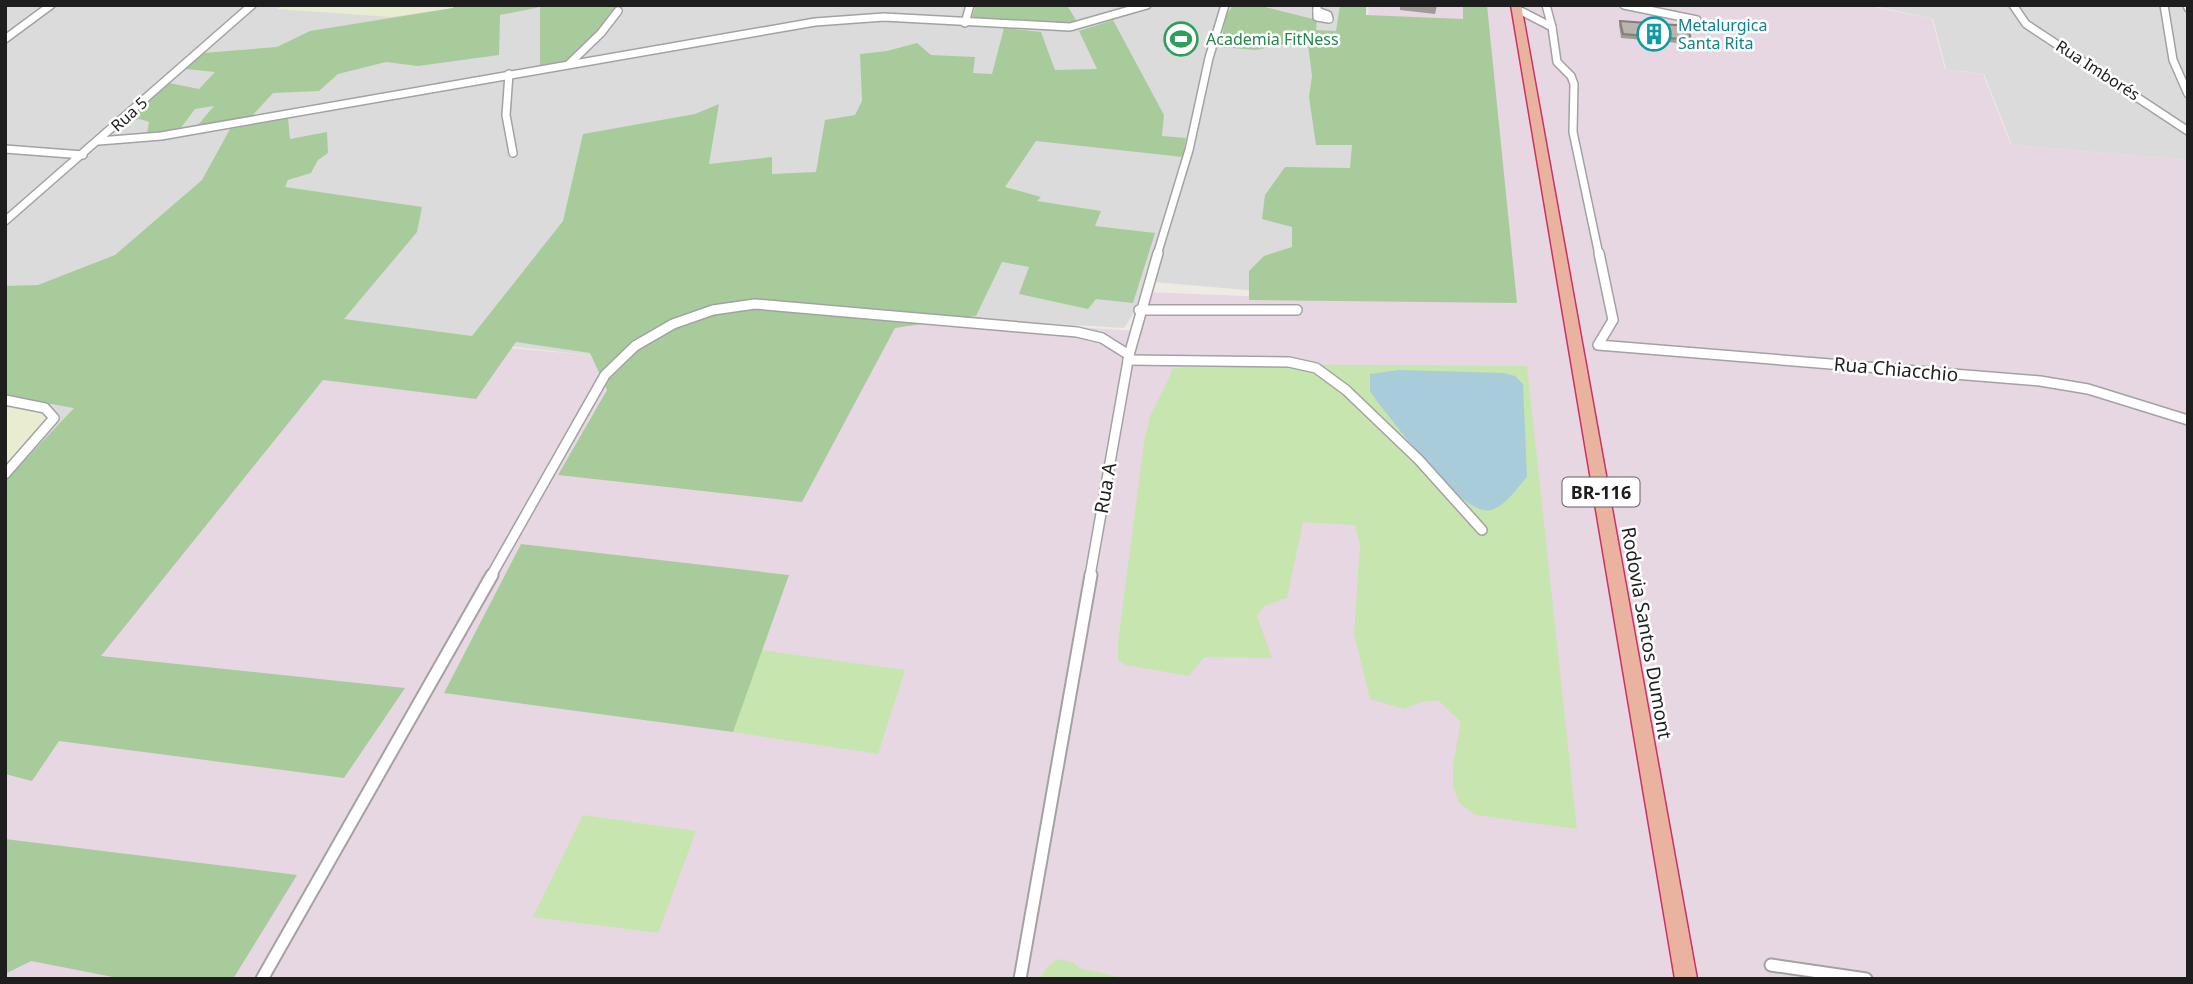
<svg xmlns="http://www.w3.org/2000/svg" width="2193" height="984" font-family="'Noto Sans',sans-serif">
  <rect width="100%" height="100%" fill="#eeebe5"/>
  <!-- residential -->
  <g fill="#dcdbdb">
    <polygon points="5,5 1367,5 1340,298 1154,282 1124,328 710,304 613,358 352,328 5,740"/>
    <polygon points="1870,5 2188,5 2188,160 2012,145 1984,74 1946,69 1933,19"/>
  </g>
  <!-- industrial -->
  <polygon fill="#e7d7e3" points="1369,5 1865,5 1932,19 1945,69 1983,74 2011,145 2188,160 2188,979 5,979 5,743 350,333 620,358 755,304 1134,331 1144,292 1345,300"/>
  <!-- farmland -->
  <g fill="#e9ecd1">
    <polygon points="283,5 454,5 453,8 391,17 277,9"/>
    <polygon points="5,407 48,413 51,418 5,469"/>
  </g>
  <!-- grass -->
  <g fill="#c7e5ae">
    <polygon points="1232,364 1527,366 1577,829 1476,815 1459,803 1453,786 1453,764 1461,722 1438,700 1421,702 1404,709 1370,699 1354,634 1360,544 1355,525 1303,522 1287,598 1264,606 1257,616 1272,658 1204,657 1189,676 1126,665 1118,660 1118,643 1144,442 1150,416 1170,376 1172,368"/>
    <polygon points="761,650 905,670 878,754 733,732"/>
    <polygon points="583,815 696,831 658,933 533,917"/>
    <polygon points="1058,959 1074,963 1079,968 1128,979 1040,979 1048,966"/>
  </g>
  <!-- forest -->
  <g fill="#a8cb9c">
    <polygon points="454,5 625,5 568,62 540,67 540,7 500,15 499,55 418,66 386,62 338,74 319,91 273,93 251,117 196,127 214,106 195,109 180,129 147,134 149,122 140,119 125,122 169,83 199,89 215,72 186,69 203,53 277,47 310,31 453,8"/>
    <polygon points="976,5 1067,5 1077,22 1067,25 971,20"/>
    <polygon points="1233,5 1257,5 1317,20 1316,30 1336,31 1340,5 1366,5 1366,15 1463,19 1463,5 1487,5 1517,303 1249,300 1249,271 1264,256 1292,247 1292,227 1262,219 1265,195 1285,167 1350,168 1352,145 1316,145 1309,97 1312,76 1308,44 1290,43 1256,50 1220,47 1226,16"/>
    <polygon points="1113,20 1164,115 1162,136 1186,138 1183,157 1036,141 1005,187 1041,197 1037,201 1101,211 1095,226 1155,233 1133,303 1096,299 1088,309 1019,294 1029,267 1002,262 976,316 895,328 802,502 558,475 607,390 590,353 516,342 476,399 323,380 101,656 405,688 344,778 59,741 32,781 5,774 5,481 74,408 5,396 5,286 38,285 115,255 202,180 230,129 288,118 290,139 327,132 328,153 318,160 311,173 288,180 285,187 422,207 417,232 344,319 472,336 563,221 583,134 695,114 719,104 709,164 772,157 772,174 816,172 825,120 855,115 862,101 860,54 887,51 917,43 931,55 975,57 973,73 992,74 1004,28 1041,32 1055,70 1097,69 1079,31"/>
    <polygon points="521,544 789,575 733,732 444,693"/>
    <polygon points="5,839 274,872 297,875 233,979 123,979 31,961 5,974"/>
  </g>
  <!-- water -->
  <path fill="#a8ccd9" d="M 1399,370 L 1503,373 L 1515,376 L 1523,384 L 1527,477 C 1517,488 1506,506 1491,510 C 1463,518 1397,425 1379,404 L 1370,391 L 1370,374 Z"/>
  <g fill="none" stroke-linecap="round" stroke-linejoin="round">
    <defs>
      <g id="minor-far2">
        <polyline points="1317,5 1317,11"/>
        <polyline points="1546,5 1552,27"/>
        <polyline points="1624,5 1697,20"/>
        <polyline points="2013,5 2026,24 2188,131"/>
        <polyline points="2164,5 2173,60 2188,94"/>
        <polyline points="2187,5 2188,8"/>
        <polyline points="1517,9 1552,27 1557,62 1571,76 1574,84 1573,132 1599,255"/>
        <polygon points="1317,11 1328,15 1329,19 1317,17"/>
        <polyline points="965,23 970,5"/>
        <polyline points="5,39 51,5"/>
        <polyline points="569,64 601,33 618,11"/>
        <polyline points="509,74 506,115 513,153"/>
        <polyline points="99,141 161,136 815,22 884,17 1070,27 1147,5"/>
        <polyline points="5,149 83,155"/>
        <polyline points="5,221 252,5"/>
        <polyline points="1157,255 1189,150 1209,58 1225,5"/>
      </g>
      <g id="minor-far1">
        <polyline points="1599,253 1613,320 1598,345 2040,381 2088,389 2188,420"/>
        <polyline points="1139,310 1297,310"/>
        <polyline points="1128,360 1289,362 1316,368 1346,390 1419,460 1482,530"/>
        <polyline points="5,400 45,408 54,418 5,474"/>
        <polyline points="491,576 605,375 635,346 673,324 713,310 755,304 1077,332 1102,338 1129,355"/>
        <polyline points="1090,576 1129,355 1158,253"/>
      </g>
      <g id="minor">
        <polyline points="1771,965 1866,979"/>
        <polyline points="262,979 492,575"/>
        <polyline points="1020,979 1091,575"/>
      </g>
      <polygon id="trunk" points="1511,5 1521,5 1697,979 1675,979"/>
    </defs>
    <!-- minor-far2 casing -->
    <use href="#minor-far2" stroke="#a2a2a2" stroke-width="10"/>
    <!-- minor-far1 casing -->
    <use href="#minor-far1" stroke="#a2a2a2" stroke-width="12"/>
    <!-- minor casing -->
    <use href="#minor" stroke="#a2a2a2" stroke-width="15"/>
    <!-- trunk casing -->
    <use href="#trunk" stroke="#cd3161" stroke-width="3"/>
    <!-- minor-far2 -->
    <use href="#minor-far2" stroke="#fff" stroke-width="7"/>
    <!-- minor-far1 -->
    <use href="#minor-far1" stroke="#fff" stroke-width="9"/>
    <!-- minor -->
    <use href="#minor" stroke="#fff" stroke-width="11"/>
    <!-- trunk -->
    <use href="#trunk" fill="#eab3a0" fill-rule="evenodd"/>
  </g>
  <!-- wall -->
  <g fill="#a19b96">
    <polygon points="1400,5 1437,5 1435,14 1400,10"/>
    <polygon points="1620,21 1691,40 1690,44 1621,38 1619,25"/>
  </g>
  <!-- building -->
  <polygon fill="#bbb4ae" stroke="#837e7a" stroke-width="2" points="1620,21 1688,26 1691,40 1623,34"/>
  <!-- icons -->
  <defs>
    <symbol id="building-ring" viewBox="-11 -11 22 22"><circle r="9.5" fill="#fff" stroke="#0f9aa8" stroke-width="1.5"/><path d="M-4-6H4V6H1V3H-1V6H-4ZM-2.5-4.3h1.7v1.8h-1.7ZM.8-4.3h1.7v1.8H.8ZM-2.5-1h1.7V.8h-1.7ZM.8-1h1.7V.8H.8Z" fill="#0f9aa8"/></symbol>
    <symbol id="stadium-ring" viewBox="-11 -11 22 22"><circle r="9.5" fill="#fff" stroke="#2e9e5b" stroke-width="1.5"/><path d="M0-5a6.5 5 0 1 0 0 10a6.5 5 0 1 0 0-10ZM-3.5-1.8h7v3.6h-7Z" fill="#2e9e5b"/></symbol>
  </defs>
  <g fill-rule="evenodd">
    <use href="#building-ring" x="1635" y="15" width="38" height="38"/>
    <use href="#stadium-ring" x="1162" y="20" width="38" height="38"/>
  </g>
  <g text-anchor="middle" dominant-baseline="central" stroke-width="5" stroke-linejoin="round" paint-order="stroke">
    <!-- far-culture labels -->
    <g font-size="16" fill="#0d838f" stroke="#fff" text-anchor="start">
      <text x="1678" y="25">Metalurgica<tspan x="1678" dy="18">Santa Rita</tspan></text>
    </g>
    <!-- far-leisure labels -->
    <g font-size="16" fill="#27864d" stroke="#fff" text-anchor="start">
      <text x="1206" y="39">Academia FitNess</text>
    </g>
    <!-- far-street labels -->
    <g font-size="16" fill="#1e1e1e" stroke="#fff">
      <text transform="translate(2098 70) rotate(33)">Rua Imborés</text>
      <text transform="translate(129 114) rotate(-42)">Rua 5</text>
    </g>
    <!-- shield labels -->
    <rect fill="#fff" stroke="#626262" stroke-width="2" x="1562.5" y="477.5" width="77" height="29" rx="5"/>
    <g font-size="18" font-weight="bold" fill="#1e1e1e">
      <text x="1601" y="492">BR-116</text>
    </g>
    <!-- street labels -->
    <g font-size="19" fill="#1e1e1e" stroke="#fff">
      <text transform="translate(1896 369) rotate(5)">Rua Chiacchio</text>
      <text transform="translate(1105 488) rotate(-80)">Rua A</text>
      <text transform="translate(1647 633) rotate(80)">Rodovia Santos Dumont</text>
    </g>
  </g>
  <!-- border -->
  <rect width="2193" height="984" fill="none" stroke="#1e1e1e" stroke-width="14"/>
</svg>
